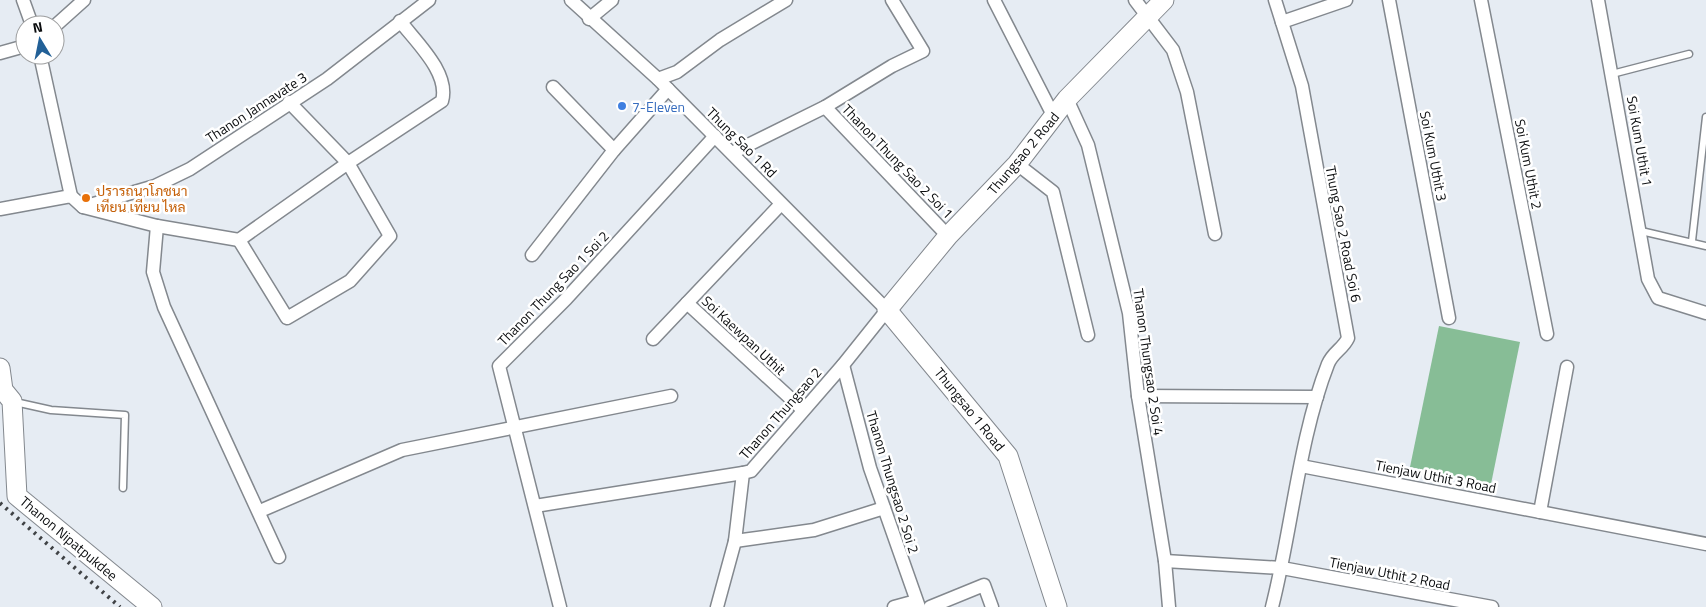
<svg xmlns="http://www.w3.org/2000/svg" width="1706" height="607" font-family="'Titillium Web',Sarabun,sans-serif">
  <rect width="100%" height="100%" fill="#e6ecf3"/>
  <!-- forest -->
  <polygon fill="#87bd96" points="1439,326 1520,342 1491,484 1410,467"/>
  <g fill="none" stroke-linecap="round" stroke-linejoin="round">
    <defs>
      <g id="lane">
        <polyline points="1612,74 1689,54"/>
        <polyline points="1641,231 1706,246"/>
        <polyline points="1692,241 1706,117"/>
        <polyline points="15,402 51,410 125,415 123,488"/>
      </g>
      <g id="street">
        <polyline points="23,0 32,25"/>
        <polyline points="571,0 658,79 887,310 843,365 751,471 743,473 735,541 717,607"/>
        <polyline points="994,0 1054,117"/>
        <polyline points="1135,0 1173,50 1187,92 1215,234"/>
        <polyline points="1389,0 1449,318"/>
        <polyline points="1481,0 1547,334"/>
        <polyline points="1598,0 1648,279 1658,298 1706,313"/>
        <polyline points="589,19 612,0"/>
        <polyline points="1282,22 1346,0"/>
        <polyline points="55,26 84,0"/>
        <polyline points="0,53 25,46"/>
        <polyline points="40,55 71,196"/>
        <polyline points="658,79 677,72 720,40 786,0"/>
        <polyline points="553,87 614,150"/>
        <polyline points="1067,99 1088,145 1129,313 1138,396 1165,561 1169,607"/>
        <polyline points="825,107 948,236"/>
        <polyline points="732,153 825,107 892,66 923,51 892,0"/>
        <polyline points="1017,164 1053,192 1088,335"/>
        <path d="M 83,207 L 157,226 L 239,240 L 348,163 L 442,101 C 450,73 416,42 400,21"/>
        <polyline points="0,209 71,196 83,207 155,186 190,169 327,79 429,0"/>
        <polyline points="157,226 153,272 164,307 279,557"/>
        <polyline points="239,240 287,318 350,281 390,236 348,163 289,102"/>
        <polyline points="532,255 614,150 668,89"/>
        <polyline points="687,303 802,409"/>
        <polyline points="653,339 781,204"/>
        <polyline points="843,365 870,468 919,607"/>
        <polyline points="1138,396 1317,397"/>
        <polyline points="1301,466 1706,544"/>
        <polyline points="535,506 743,473"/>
        <polyline points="260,511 402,450 671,396"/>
        <polyline points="1540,512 1567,367"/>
        <polyline points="735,541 814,530 884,508"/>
        <polyline points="1165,561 1282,568 1492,607"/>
        <polyline points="560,607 499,366 566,299 715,136"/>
        <polyline points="894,607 916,601"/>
        <polyline points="930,607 984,585 992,607"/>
        <path d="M 1272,607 C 1292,529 1299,438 1328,364 C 1333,352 1343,349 1348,338 L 1302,86 L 1275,0"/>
      </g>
      <g id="secondary">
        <polyline points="0,368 3,390 12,401 17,496 152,607"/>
        <polyline points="1057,607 1008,456 887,310 948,236 1017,164 1067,99 1164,0"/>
      </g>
    </defs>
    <!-- lane casing -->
    <use href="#lane" stroke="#83888e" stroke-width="9"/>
    <!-- street casing -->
    <use href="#street" stroke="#83888e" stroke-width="15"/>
    <!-- secondary casing -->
    <use href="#secondary" stroke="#83888e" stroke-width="21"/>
    <!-- lane -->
    <use href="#lane" stroke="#fff" stroke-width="6"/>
    <!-- street -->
    <use href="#street" stroke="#fff" stroke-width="12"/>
    <!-- secondary -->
    <use href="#secondary" stroke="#fff" stroke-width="19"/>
    <!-- rail -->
    <polyline stroke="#3f4245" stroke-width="4" stroke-dasharray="2.5 5" stroke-linecap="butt" points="0,503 120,607"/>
  </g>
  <!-- markers -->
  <circle fill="#3f7fe0" stroke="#fff" stroke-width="2" cx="622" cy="106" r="5"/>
  <circle fill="#e8710a" stroke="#fff" stroke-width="2" cx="86" cy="198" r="5"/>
  <g text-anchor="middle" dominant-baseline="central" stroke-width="5" stroke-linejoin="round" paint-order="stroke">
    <!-- shop labels -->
    <g font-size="14" fill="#366cbe" stroke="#fff" text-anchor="start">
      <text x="632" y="106">7-Eleven</text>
    </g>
    <!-- street labels -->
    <g font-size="14" fill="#0a0c0e" stroke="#fff">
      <text transform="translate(256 107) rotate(-33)">Thanon Jannavate 3</text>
      <text transform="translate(1640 141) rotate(80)">Soi Kum Uthit 1</text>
      <text transform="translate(742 142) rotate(45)">Thung Sao 1 Rd</text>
      <text transform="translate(1023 153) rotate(-50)">Thungsao 2 Road</text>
      <text transform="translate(1434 156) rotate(79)">Soi Kum Uthit 3</text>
      <text transform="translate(898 161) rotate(46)">Thanon Thung Sao 2 Soi 1</text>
      <text transform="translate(1529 164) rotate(79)">Soi Kum Uthit 2</text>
      <text transform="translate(1344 234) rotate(79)">Thung Sao 2 Road Soi 6</text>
      <text transform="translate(553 288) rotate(-46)">Thanon Thung Sao 1 Soi 2</text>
      <text transform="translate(744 335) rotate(43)">Soi Kaewpan Uthit</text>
      <text transform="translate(1149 362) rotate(82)">Thanon Thungsao 2 Soi 4</text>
      <text transform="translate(970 409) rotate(51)">Thungsao 1 Road</text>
      <text transform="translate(780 413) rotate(-49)">Thanon Thungsao 2</text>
      <text transform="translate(1436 476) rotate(11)">Tienjaw Uthit 3 Road</text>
      <text transform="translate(893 482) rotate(73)">Thanon Thungsao 2 Soi 2</text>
      <text transform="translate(69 538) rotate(40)">Thanon Nipatpukdee</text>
      <text transform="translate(1390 573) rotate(11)">Tienjaw Uthit 2 Road</text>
    </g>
    <!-- food labels -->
    <g font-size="14" fill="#c56008" stroke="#fff" text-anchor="start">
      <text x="96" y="190">ปรารถนาโภชนา<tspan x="96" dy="16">เทียน เทียน ไหล</tspan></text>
    </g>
  </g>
  <!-- north arrow -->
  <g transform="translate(40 40) rotate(350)"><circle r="24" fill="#ffffff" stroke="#9d9e9f"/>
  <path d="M0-4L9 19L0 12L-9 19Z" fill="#226097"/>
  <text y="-8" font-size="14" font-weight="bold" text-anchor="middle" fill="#0a0c0e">N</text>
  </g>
</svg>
